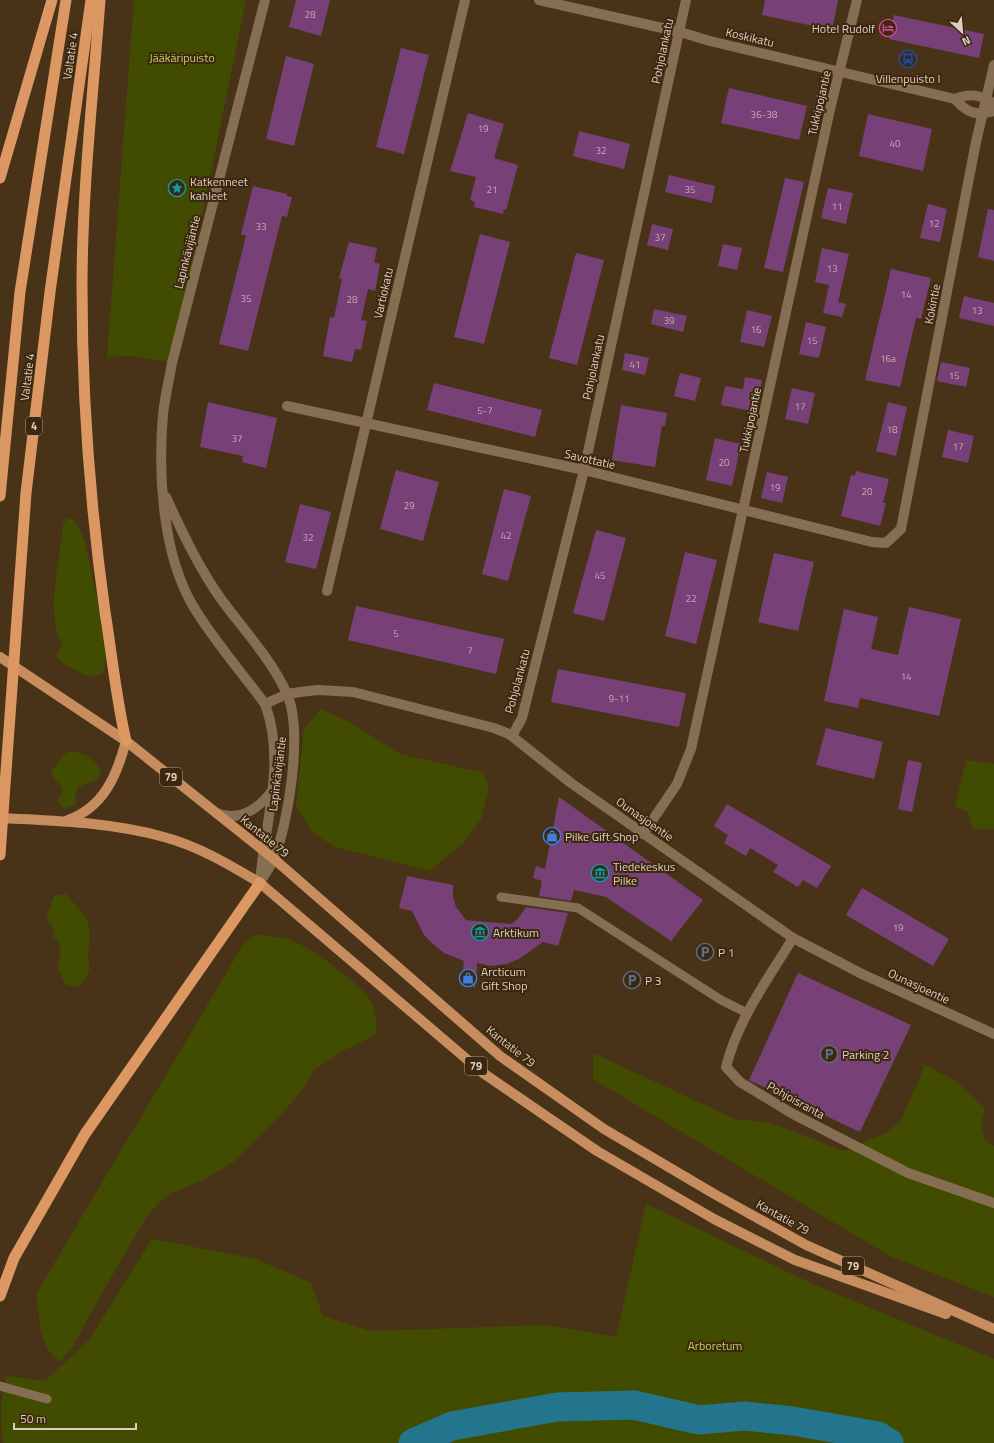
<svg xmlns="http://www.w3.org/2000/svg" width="994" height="1443" font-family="'Titillium Web',sans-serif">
  <rect width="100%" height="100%" fill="#483319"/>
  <!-- green -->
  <g fill="#424c00">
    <polygon points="134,0 246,0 172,363 134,356 107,357"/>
    <path d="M 68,518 L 74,520 L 85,541 L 98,603 L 105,653 L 105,666 L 102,674 L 88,676 L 64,664 L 56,656 L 62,645 C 45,609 60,563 63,525 Z"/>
    <polygon points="321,709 351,723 400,754 484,773 489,788 481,819 463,843 430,871 335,847 312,832 296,806 304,729"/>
    <path d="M 72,751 C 86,754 96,759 101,773 L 96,780 L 78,787 L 75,794 L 76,805 L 65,808 L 60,805 L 58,800 L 63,792 C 61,783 53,780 51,772 L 64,754 Z"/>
    <polygon points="966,760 994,764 994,829 972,829 968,811 955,807"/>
    <polygon points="66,894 87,919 90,935 88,955 90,968 85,979 77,987 66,985 57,967 61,952 59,943 53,936 54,929 46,918 54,896"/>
    <path d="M 256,934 C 267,936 279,937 290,940 C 310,946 359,983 370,1000 C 376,1011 376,1021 376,1033 L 360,1043 L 344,1050 L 314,1070 L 306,1085 L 284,1111 L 235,1161 L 205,1179 L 172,1193 L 157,1204 L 146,1218 L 96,1303 L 71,1350 L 59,1362 L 48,1350 L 41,1332 L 36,1294 L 243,945 Z"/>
    <polygon points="593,1053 735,1119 771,1123 844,1151 887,1132 901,1121 925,1065 956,1081 985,1108 981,1124 985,1141 994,1146 994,1297 890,1256 593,1079"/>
    <path d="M 646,1204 L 817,1286 L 994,1359 L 994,1443 L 3,1443 C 0,1417 0,1402 6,1376 L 45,1381 L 89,1340 L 152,1239 L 256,1259 L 311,1283 L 323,1316 L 371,1331 L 546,1325 L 616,1337 Z"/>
  </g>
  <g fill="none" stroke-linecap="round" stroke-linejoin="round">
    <!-- river -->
    <polyline stroke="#22758c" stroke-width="29" points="413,1443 452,1426 557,1407 634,1405 699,1420 744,1416 793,1421 878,1436 889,1443"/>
  </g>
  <!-- building -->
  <g fill="#774177">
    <polygon points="296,0 330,0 321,36 289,27"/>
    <polygon points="765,0 838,0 832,30 762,15"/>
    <polygon points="894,15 984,34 979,58 889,39"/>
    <polygon points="401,48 429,55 404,154 376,147"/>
    <polygon points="286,56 314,64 294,146 266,139"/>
    <polygon points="729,88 807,106 799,140 721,123"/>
    <polygon points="468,113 504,124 494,158 518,165 506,210 504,209 503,214 474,207 475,202 470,200 476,177 450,171"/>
    <polygon points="868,114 932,129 923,171 859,156"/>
    <polygon points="579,131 630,144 624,169 573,156"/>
    <polygon points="669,175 715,186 712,203 665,192"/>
    <polygon points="785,178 804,182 783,272 764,268"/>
    <polygon points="253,186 287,194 287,196 292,197 287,217 282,216 248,351 219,344 246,236 241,234"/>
    <polygon points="828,188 853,193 846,224 821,218"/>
    <polygon points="928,204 947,209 940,242 920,238"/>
    <polygon points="988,209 994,210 994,261 978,257"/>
    <polygon points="652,224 673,229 668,250 647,245"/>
    <polygon points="480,234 510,242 484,344 454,337"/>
    <polygon points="349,242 377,248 374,262 380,264 375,291 368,289 361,320 367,321 361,350 355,349 352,362 323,356 330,317 334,318 342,279 339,278"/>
    <polygon points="723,244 742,248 737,270 718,266"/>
    <polygon points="822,248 849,254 838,302 846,304 842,317 823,313 829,285 815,282"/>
    <polygon points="576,253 604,260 577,365 549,358"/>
    <polygon points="891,269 931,278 921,319 916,318 900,387 865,380"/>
    <polygon points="964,296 994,303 994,326 959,318"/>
    <polygon points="654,309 687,316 683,332 651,324"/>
    <polygon points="747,310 772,316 764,347 740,342"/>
    <polygon points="806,322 826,327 819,358 799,354"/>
    <polygon points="625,353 649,358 645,375 622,370"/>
    <polygon points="941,362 970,368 966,387 937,381"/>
    <polygon points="680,373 701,378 695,401 674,396"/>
    <polygon points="745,377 762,380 756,412 721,405 725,386 743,389"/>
    <polygon points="434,383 542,410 535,437 427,410"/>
    <polygon points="792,388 815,393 808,424 785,419"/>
    <polygon points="208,402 277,418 266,468 242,462 243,456 200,447"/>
    <polygon points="888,402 907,407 896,456 876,451"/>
    <polygon points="621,405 667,413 665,426 662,426 655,467 612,460"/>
    <polygon points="948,430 974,436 968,463 942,457"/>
    <polygon points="715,438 741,444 732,486 706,480"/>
    <polygon points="396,470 439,482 423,541 380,529"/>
    <polygon points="856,471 889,479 883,503 886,503 880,526 841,516 851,475 855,476"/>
    <polygon points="767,472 788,477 782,503 761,498"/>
    <polygon points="504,489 531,496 508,581 482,574"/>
    <polygon points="300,504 331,512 316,569 285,562"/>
    <polygon points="596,530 626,538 604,621 573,613"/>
    <polygon points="685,552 717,560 696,644 665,636"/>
    <polygon points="774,553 814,562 798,631 758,622"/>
    <polygon points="356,606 504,639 496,674 348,640"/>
    <polygon points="909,607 961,619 939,716 860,698 858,708 824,701 844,609 878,617 871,649 898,655"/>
    <polygon points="558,669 686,693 679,727 551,702"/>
    <polygon points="826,728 883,742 874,779 816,765"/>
    <polygon points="908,760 922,763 912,812 898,809"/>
    <polygon points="559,797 703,900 671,941 606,897 574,890 571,901 539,896 542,881 533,878 536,866 545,869"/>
    <polygon points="727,804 831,866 817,888 803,880 798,887 773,872 778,865 750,848 746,856 724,843 728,835 714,826"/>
    <polygon points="407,876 453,885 453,897 456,907 466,920 511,924 517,920 526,907 568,913 558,946 543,942 519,959 506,964 492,966 477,963 475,988 462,979 464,961 444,953 434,945 424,935 412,911 399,908"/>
    <polygon points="862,888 949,939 933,966 846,915"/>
    <polygon points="798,973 911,1025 860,1132 749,1080"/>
  </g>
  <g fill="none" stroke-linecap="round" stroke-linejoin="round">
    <!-- service -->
    <g stroke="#866e53" stroke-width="9">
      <polyline points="501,897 578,908 721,1000 747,1013"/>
      <polyline points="0,1386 47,1399"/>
    </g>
    <!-- minor -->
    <g stroke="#866e53" stroke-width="10">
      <polyline points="287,406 584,470 872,542 886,543 901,529 976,142 994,65"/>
      <polyline points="327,591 465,0"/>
      <polyline points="512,736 522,718 584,470 686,0"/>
      <polyline points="643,834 677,784 691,749 831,105 857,0"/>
      <path d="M 793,938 C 768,979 738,1019 726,1067 L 740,1082 L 793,1114 L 908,1173 L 994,1203"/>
    </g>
    <!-- tertiary -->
    <polyline stroke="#866e53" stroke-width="10" points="265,704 287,694 300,692 318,690 353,692 494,728 509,734 571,783 793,938 862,974 994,1034"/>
    <!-- secondary -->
    <g stroke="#866e53" stroke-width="10">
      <path d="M 539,0 L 680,32 L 710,41 L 955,99 C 967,113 976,116 994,111"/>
      <path d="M 955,99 C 969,93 981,94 994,104"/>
      <path d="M 166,497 C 182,532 199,568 221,599 C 243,629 272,660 287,694 C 303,730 289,822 274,858 C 271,866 265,874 261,881"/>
      <path d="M 216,813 C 240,822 257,810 272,791"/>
      <path d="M 260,883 C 264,823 287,763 265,704 C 242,673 212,638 193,606 C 162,553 158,473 163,414 C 165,397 169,380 172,363 L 265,0"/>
    </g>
    <!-- primary -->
    <g stroke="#c78d5e" stroke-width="10">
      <polyline points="0,657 126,741 274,859 500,1056 604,1129 716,1195 806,1245 994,1329"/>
      <path d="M 0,818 C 55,821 111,822 164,837 C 198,846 230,865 260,883 L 483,1073 L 597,1151 L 714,1219 L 795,1260 L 946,1314"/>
      <path d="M 68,820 C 104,807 117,775 126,741"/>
    </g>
    <!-- trunk -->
    <g stroke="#dd9762" stroke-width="11">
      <path d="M 100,0 C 93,95 82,192 82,287 C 82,396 90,504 105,612 C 112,655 116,698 126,741"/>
      <polyline points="0,178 52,0"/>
      <polyline points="0,496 20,292 66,0"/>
      <polyline points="0,855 26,493 50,292 91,0"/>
      <polyline points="0,1296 14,1258 85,1134 260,883"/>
    </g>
  </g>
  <!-- icons -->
  <defs>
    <symbol id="hotel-ring" viewBox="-11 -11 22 22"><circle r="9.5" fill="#3d280f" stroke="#d1479c" stroke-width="1.5"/><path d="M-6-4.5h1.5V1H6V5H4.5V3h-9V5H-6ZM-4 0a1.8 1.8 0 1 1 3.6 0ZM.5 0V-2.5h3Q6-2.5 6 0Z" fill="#d1479c"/></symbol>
    <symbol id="bus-ring" viewBox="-11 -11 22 22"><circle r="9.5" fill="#3d280f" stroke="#1a4fb4" stroke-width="1.5"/><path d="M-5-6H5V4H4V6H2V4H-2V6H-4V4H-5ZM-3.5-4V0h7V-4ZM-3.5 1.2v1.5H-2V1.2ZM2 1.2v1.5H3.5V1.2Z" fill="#1a4fb4"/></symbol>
    <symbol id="sight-ring" viewBox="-11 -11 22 22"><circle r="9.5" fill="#3d280f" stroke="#0f9aa8" stroke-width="1.5"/><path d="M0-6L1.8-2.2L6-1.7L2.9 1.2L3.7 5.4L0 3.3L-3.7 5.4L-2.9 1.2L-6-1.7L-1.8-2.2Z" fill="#0f9aa8"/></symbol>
    <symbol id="shop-ring" viewBox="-11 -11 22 22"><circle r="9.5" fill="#3d280f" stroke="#3f7fe0" stroke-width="1.5"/><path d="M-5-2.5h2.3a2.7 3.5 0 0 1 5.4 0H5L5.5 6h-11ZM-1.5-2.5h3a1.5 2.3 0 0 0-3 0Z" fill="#3f7fe0"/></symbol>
    <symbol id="museum-ring" viewBox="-11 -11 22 22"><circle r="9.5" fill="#3d280f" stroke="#0f9aa8" stroke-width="1.5"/><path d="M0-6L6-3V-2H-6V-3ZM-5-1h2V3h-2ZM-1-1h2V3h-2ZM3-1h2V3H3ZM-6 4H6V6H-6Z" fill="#0f9aa8"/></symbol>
    <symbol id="parking-ring" viewBox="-11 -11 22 22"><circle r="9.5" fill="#3d280f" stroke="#5c6f8a" stroke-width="1.5"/><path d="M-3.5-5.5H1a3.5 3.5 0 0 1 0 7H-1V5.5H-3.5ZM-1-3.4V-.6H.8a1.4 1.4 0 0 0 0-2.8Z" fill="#5c6f8a"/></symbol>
  </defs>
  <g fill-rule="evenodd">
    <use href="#hotel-ring" x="878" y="18" width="20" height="20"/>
    <use href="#bus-ring" x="898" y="49" width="20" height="20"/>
    <use href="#sight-ring" x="167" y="178" width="20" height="20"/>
    <use href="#shop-ring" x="542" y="826" width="20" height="20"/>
    <use href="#museum-ring" x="590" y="863" width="20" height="20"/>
    <use href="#museum-ring" x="470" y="922" width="20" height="20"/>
    <use href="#parking-ring" x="695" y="942" width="20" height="20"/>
    <use href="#shop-ring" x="458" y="968" width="20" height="20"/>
    <use href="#parking-ring" x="622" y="970" width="20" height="20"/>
    <use href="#parking-ring" x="819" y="1044" width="20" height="20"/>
  </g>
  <g text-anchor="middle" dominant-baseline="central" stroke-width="4" stroke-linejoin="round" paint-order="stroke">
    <!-- number labels -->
    <g font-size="10" fill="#c3acae">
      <text x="310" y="14">28</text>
      <text x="764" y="114">36-38</text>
      <text x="483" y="128">19</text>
      <text x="895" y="143">40</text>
      <text x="601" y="150">32</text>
      <text x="492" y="189">21</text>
      <text x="690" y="189">35</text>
      <text x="837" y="206">11</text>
      <text x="934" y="223">12</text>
      <text x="261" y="226">33</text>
      <text x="660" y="237">37</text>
      <text x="832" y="268">13</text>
      <text x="906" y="294">14</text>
      <text x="246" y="298">35</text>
      <text x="352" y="299">28</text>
      <text x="977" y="310">13</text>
      <text x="669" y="320">39</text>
      <text x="756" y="329">16</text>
      <text x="812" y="340">15</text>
      <text x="888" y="358">16a</text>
      <text x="635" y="364">41</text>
      <text x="954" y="375">15</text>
      <text x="800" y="406">17</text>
      <text x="485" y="410">5-7</text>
      <text x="892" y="429">18</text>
      <text x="237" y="438">37</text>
      <text x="958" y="446">17</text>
      <text x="724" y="462">20</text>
      <text x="775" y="487">19</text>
      <text x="867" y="491">20</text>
      <text x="409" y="505">29</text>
      <text x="506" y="535">42</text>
      <text x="308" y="537">32</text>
      <text x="600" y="575">45</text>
      <text x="691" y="598">22</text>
      <text x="396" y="633">5</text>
      <text x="470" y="650">7</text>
      <text x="906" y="676">14</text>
      <text x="619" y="698">9-11</text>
      <text x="898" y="927">19</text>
    </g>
    <!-- shield labels -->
    <g fill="#3d280f" stroke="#ac9d8b" stroke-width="1">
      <rect x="26" y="417" width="16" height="18" rx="3"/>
      <rect x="160" y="768" width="22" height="18" rx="3"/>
      <rect x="465" y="1057" width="22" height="18" rx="3"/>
      <rect x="842" y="1257" width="22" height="18" rx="3"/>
    </g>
    <g font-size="11" font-weight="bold" fill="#dccfc0">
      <text x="34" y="426">4</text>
      <text x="171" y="777">79</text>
      <text x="476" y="1066">79</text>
      <text x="853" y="1266">79</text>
    </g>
    <!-- poi labels -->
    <g font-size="12" fill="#dccfc0" stroke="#3d280f" text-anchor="start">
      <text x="875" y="28" text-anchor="end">Hotel Rudolf</text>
      <text x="908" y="78" text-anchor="middle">Villenpuisto I</text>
      <text x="190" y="181">Katkenneet<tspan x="190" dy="14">kahleet</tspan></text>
      <text x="565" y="836">Pilke Gift Shop</text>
      <text x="613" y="866">Tiedekeskus<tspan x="613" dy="14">Pilke</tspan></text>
      <text x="493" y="932">Arktikum</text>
      <text x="718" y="952">P 1</text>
      <text x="481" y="971">Arcticum<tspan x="481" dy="14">Gift Shop</tspan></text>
      <text x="645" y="980">P 3</text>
      <text x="842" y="1054">Parking 2</text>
    </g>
    <!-- street labels -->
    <g font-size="12" fill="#dccfc0" stroke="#3d280f">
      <text transform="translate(750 37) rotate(13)">Koskikatu</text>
      <text transform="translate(662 51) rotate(-78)">Pohjolankatu</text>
      <text transform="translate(70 56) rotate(-82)">Valtatie 4</text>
      <text transform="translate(819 103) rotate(-77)">Tukkipojantie</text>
      <text transform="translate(187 252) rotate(-76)">Lapinkävijäntie</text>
      <text transform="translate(383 293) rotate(-77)">Vartiokatu</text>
      <text transform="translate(932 304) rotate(-79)">Kokintie</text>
      <text transform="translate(593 367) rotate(-78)">Pohjolankatu</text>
      <text transform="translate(27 377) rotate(-83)">Valtatie 4</text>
      <text transform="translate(750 420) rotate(-78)">Tukkipojantie</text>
      <text transform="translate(590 459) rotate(13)">Savottatie</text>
      <text transform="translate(517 681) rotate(-75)">Pohjolankatu</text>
      <text transform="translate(277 774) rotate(-83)">Lapinkävijäntie</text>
      <text transform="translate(645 819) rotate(35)">Ounasjoentie</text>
      <text transform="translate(265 836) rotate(39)">Kantatie 79</text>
      <text transform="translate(919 986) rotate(25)">Ounasjoentie</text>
      <text transform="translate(511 1046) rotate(38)">Kantatie 79</text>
      <text transform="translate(796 1100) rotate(29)">Pohjoisranta</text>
      <text transform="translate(783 1217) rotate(29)">Kantatie 79</text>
    </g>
    <!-- park labels -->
    <g font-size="12" fill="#bdd064" stroke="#3d280f">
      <text x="182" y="57">Jääkäripuisto</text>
      <text x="715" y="1345">Arboretum</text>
    </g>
  </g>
  <!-- north arrow -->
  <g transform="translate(962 32) rotate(154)" stroke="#3d280f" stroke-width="3" paint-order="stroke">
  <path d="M0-3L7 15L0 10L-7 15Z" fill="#dccfc0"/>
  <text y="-6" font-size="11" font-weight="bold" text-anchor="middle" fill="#dccfc0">N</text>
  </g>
  <!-- scale -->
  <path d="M14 1423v6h122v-6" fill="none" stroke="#dccfc0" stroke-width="2"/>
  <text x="20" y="1423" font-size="12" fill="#dccfc0" stroke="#3d280f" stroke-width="3" paint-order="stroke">50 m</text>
</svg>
